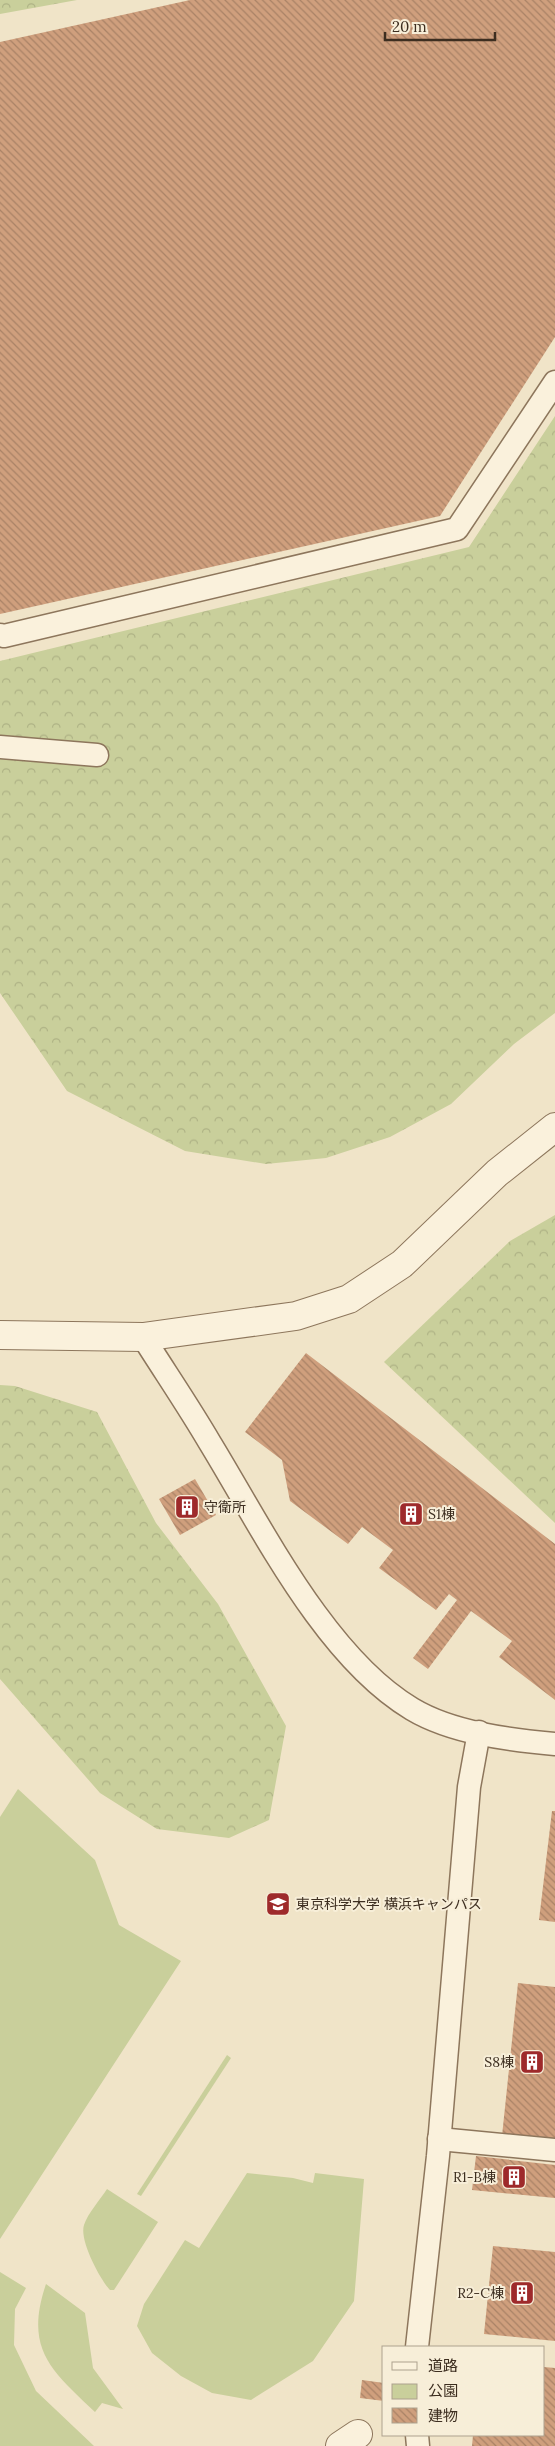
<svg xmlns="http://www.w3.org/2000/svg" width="555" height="2446" font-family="Lora,'Noto Sans JP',serif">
  <defs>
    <pattern id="forest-crowns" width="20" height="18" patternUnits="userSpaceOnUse" patternTransform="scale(1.25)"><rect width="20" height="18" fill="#c9cf9b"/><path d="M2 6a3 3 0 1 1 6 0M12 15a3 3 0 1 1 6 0" fill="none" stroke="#aeb285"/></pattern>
    <pattern id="building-back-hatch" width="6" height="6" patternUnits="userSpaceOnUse" patternTransform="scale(1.25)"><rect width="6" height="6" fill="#cf9f7d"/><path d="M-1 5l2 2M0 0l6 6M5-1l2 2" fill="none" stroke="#a98266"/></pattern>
  </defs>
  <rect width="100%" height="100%" fill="#f0e4c8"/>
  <!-- green -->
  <g fill="#c9cf9b">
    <polygon points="18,1789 95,1860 119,1925 181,1961 0,2239 0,1817"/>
    <polygon points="227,2055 231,2058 141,2196 137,2194"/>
    <polygon points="247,2173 293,2178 313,2183 315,2173 364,2179 354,2301 313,2361 251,2400 212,2393 181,2376 152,2353 137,2326 144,2304 185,2240 199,2248"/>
    <path d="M 107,2189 L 158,2222 L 114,2290 L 110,2290 C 100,2279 79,2240 84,2225 C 88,2213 100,2200 107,2189 Z"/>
    <polygon points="0,2272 26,2288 15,2309 14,2345 36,2391 94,2446 0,2446"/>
    <path d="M 46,2284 L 85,2313 L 93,2368 L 123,2409 L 102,2403 L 95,2412 C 51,2370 24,2349 46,2284 Z"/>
  </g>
  <!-- forest -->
  <g fill="url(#forest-crowns)">
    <polygon points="0,0 77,0 0,14"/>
    <polygon points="555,416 555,1013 514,1044 451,1104 390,1137 326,1158 266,1164 185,1151 67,1091 0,993 0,661 469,547"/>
    <polygon points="555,1215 555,1523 384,1362 510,1241"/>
    <polygon points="0,1385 15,1386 97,1412 156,1523 218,1604 286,1726 269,1820 229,1838 157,1829 100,1793 0,1679"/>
  </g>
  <!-- building -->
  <g fill="url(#building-back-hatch)">
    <polygon points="190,0 555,0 555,337 440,516 0,614 0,42"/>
    <polygon points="306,1353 555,1544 555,1700 499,1657 512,1641 471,1611 428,1669 413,1658 457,1600 449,1594 436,1610 379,1568 393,1550 362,1527 348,1544 290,1501 282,1460 245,1432"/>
    <polygon points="195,1479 216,1515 180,1535 159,1499"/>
    <polygon points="552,1811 555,1811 555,1922 539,1920"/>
    <polygon points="518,1983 555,1987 555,2141 502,2136"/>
    <polygon points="476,2156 555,2165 555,2198 472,2190"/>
    <polygon points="493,2246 555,2252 555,2341 484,2334"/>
    <polygon points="544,2367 555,2368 555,2446 472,2446 473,2435 544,2435"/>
    <polygon points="362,2380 384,2383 384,2401 360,2398"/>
  </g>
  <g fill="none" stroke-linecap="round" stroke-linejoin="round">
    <defs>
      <g id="service">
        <polyline points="0,635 4,636 457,529 555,382"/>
        <polyline points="0,747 97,755"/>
        <path d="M 143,1337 C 165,1372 189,1407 210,1443 C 262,1528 325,1657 412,1709 C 452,1733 510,1740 555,1744"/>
        <polyline points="439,2139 555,2150"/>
        <polyline points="417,2347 438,2156 469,1787 479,1732"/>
        <polyline points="417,2435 418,2446"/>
      </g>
      <polyline id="pedestrian" points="340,2446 358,2434"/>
      <polyline id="tertiary" points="0,1335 143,1337 296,1316 349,1299 402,1264 497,1173 555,1127"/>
    </defs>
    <!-- service casing -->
    <use href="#service" stroke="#8d765c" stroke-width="25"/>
    <!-- pedestrian casing -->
    <use href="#pedestrian" stroke="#8d765c" stroke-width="30"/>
    <!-- tertiary casing -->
    <use href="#tertiary" stroke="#8d765c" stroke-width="30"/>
    <!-- service -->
    <use href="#service" stroke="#faf1dc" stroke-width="22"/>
    <!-- pedestrian -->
    <use href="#pedestrian" stroke="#faf1dc" stroke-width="28"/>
    <!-- tertiary -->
    <use href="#tertiary" stroke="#faf1dc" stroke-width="28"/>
  </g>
  <!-- icons -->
  <defs>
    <symbol id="building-square" viewBox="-11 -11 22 22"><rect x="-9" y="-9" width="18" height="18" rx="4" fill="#9e2a2b" stroke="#f7eed8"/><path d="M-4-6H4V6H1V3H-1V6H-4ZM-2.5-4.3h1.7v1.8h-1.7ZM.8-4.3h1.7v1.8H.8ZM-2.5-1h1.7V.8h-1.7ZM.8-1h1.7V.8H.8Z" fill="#fff"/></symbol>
    <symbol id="university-square" viewBox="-11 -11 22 22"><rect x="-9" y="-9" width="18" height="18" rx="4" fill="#9e2a2b" stroke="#f7eed8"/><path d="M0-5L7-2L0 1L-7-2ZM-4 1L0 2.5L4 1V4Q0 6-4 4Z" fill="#fff"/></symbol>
  </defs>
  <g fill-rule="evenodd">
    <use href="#building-square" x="173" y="1493" width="28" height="28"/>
    <use href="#building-square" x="397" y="1500" width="28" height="28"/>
    <use href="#university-square" x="264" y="1890" width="28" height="28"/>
    <use href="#building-square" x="518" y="2048" width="28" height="28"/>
    <use href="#building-square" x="500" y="2163" width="28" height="28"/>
    <use href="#building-square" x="508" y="2279" width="28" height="28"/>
  </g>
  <g text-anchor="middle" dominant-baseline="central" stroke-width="4" stroke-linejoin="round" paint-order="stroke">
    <!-- poi labels -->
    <g font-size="14" fill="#3d2e20" stroke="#f7eed8" text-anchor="start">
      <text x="204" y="1507">守衛所</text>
      <text x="428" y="1514">S1棟</text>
      <text x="296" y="1904">東京科学大学 横浜キャンパス</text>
      <text x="514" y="2062" text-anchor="end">S8棟</text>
      <text x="496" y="2177" text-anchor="end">R1-B棟</text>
      <text x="504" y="2293" text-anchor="end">R2-C棟</text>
    </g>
  </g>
  <!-- legend -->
  <rect x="382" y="2346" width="162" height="90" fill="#f7eed8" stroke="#ada18e"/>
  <rect x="392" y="2362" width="25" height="8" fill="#faf1dc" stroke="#ada18e"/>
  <text x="428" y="2371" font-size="15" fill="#3d2e20">道路</text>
  <rect x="392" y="2384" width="25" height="15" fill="#c9cf9b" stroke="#ada18e"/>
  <text x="428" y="2396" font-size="15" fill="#3d2e20">公園</text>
  <rect x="392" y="2408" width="25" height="15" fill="url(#building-back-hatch)" stroke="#ada18e"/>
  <text x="428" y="2421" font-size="15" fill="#3d2e20">建物</text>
  <!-- scale -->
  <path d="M385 32v8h110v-8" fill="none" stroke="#3d2e20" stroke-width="2.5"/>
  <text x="392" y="32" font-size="15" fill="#3d2e20" stroke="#f7eed8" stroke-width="4" paint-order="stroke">20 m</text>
</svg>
